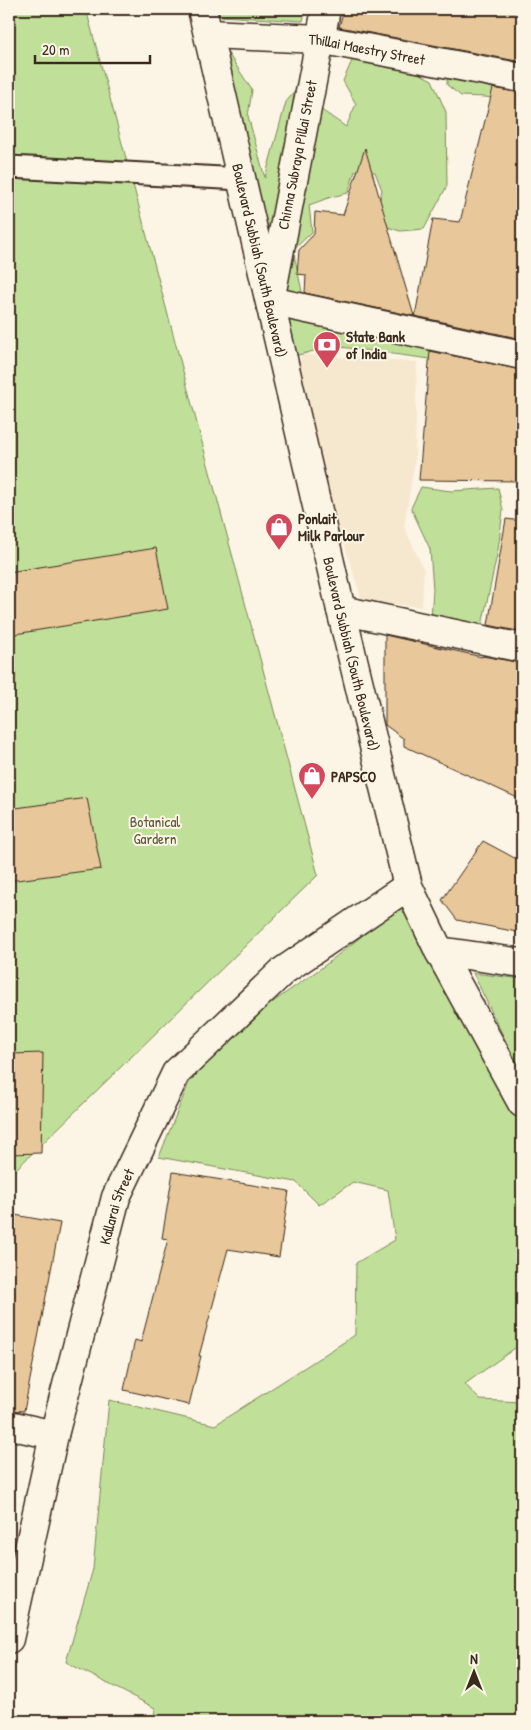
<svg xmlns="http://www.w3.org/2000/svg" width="531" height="1730" font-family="'Patrick Hand',sans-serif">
  <rect width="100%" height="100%" fill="#fcf5e5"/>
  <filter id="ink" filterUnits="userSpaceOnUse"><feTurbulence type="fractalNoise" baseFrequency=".02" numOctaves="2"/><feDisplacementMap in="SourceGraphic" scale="10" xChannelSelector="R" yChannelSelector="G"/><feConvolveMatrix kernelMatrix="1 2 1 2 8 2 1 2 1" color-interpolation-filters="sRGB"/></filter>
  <g filter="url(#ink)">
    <!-- built -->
    <polygon fill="#f6e8ce" points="302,354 417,362 415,461 404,526 424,570 422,607 362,601 322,473 296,380"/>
    <!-- green -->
    <g fill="#c0e099" stroke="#7e855c">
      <polygon points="9,9 86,9 318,875 9,1176"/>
      <polygon points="218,9 306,9 303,21 220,16"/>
      <polygon points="220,41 252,90 248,116 265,178 286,102 299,86 269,278"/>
      <polygon points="355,54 401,64 432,80 446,112 447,186 424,229 400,231 378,224 377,213 382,190 375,172 355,171 348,193 331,197 309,205 312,232 293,250 305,305 274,298 313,104 346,127 356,104 343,81"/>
      <polygon points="447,76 522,81 522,102 485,97 461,96 447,85"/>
      <polygon points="277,308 522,366 520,371 333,346 287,358"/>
      <polygon points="421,487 451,491 498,488 503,510 498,550 481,630 431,619 433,589 430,549 411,508"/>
      <polygon points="407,900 522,1103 522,1343 465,1384 480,1400 522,1402 522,1721 154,1721 155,1708 66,1662 93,1569 109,1400 215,1425 355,1335 356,1263 395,1240 388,1190 353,1182 319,1205 296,1182 159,1157 190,1080 270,1004 324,966"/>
      <polygon points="473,973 522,979 522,1074 521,1073"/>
    </g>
    <!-- building -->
    <g fill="#e8c89a" stroke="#3b2a1e">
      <polygon points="344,9 522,9 522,62 339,27"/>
      <polygon points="493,88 522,93 522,339 415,316 433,219 460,222"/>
      <polygon points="365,148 414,316 305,293 306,275 297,274 299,250 314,234 315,212 343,215"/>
      <polygon points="430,351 522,370 522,481 419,480"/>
      <polygon points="506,519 522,521 522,632 488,625"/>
      <polygon points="156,548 168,609 9,635 9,572"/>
      <polygon points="385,635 482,657 482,656 522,663 522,800 404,746 404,739 385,725"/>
      <polygon points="87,798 101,869 9,881 9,809"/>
      <polygon points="483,841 522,862 522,933 457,920 442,900"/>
      <polygon points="43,1053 41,1153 9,1154 9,1054"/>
      <polygon points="173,1172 289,1191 279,1257 228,1249 199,1356 201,1356 189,1405 124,1390 135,1340 141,1342 168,1239 162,1238"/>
      <polygon points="9,1214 60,1223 24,1411 9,1410"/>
    </g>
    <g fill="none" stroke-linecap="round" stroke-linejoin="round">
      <defs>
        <polyline id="service" points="9,167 242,179"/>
        <g id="minor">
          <polyline points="326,9 270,301 522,355"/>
          <path id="s1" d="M 209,34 L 319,39 L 522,78"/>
          <polyline points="341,610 522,648"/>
          <polyline points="439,951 522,963"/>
          <polyline points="9,1425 54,1435"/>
        </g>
        <g id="tertiary">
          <path id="s2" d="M 9,1639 L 54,1435 L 116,1197 L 176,1073 L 283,971 L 408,886"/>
        </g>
        <g id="secondary">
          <path id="s3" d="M 202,9 L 341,610 L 408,886 L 439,951 L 522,1103"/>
        </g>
      </defs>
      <!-- service casing -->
      <use href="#service" stroke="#3b2a1e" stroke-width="25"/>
      <!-- minor casing -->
      <use href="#minor" stroke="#3b2a1e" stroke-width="31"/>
      <!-- tertiary casing -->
      <use href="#tertiary" stroke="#3b2a1e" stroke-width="31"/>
      <!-- secondary casing -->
      <use href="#secondary" stroke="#3b2a1e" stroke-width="31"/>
      <!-- service -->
      <use href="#service" stroke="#fcf5e5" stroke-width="21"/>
      <!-- minor -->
      <use href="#minor" stroke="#fcf5e5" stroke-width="28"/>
      <!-- tertiary -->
      <use href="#tertiary" stroke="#fcf5e5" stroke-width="28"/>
      <!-- secondary -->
      <use href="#secondary" stroke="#fcf5e5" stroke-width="28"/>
    </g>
  </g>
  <!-- icons -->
  <defs>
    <symbol id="bank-pin" viewBox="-11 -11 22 30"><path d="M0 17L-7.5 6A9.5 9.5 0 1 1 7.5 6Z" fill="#d1495b" stroke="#fcf5e5"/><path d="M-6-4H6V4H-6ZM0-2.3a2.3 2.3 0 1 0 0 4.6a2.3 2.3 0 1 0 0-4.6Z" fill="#fff"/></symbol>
    <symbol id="shop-pin" viewBox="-11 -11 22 30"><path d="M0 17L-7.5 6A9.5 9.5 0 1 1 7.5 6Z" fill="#d1495b" stroke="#fcf5e5"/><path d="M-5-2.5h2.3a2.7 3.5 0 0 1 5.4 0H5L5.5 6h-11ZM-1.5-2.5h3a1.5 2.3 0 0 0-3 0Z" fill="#fff"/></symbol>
  </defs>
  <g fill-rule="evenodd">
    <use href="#bank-pin" x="311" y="329" width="32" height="43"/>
    <use href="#shop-pin" x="263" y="511" width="32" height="43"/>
    <use href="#shop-pin" x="296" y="760" width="32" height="43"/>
  </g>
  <g text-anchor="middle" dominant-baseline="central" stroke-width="4" stroke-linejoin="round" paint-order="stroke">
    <!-- street labels -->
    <g font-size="15" fill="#3b2a1e" stroke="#fcf5e5">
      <text stroke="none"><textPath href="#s1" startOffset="159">Thillai Maestry Street</textPath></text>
      <text transform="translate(297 155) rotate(-79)">Chinna Subraya Pillai Street</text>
      <text stroke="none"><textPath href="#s3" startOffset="258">Boulevard Subbiah (South Boulevard)</textPath></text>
      <text stroke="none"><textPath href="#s3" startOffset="662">Boulevard Subbiah (South Boulevard)</textPath></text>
      <text stroke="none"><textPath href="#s2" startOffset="446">Kallarai Street</textPath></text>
    </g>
    <!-- poi labels -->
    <g font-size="15" font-weight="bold" fill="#3b2a1e" stroke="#fcf5e5" text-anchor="start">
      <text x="346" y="336">State Bank<tspan x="346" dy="17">of India</tspan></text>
      <text x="298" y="518">Ponlait<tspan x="298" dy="17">Milk Parlour</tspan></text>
      <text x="331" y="776">PAPSCO</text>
    </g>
    <!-- park labels -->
    <g font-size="15" fill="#5c583d" stroke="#fcf5e5">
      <text x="155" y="821">Botanical<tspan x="155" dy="17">Gardern</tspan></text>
    </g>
  </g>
  <!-- margin -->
  <rect width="531" height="1730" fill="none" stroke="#fcf5e5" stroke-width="30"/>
  <rect x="15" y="15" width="501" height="1700" fill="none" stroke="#3b2a1e" stroke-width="2" filter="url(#ink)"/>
  <!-- north arrow -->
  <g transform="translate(474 1672)" stroke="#fcf5e5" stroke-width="4" paint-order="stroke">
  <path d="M0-4L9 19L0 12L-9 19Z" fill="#3b2a1e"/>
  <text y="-8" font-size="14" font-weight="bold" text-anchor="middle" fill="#3b2a1e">N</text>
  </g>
  <!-- scale -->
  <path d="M35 55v8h115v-8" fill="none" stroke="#3b2a1e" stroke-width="2.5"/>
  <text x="42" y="55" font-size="15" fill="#3b2a1e" stroke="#fcf5e5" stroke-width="4" paint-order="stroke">20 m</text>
</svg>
